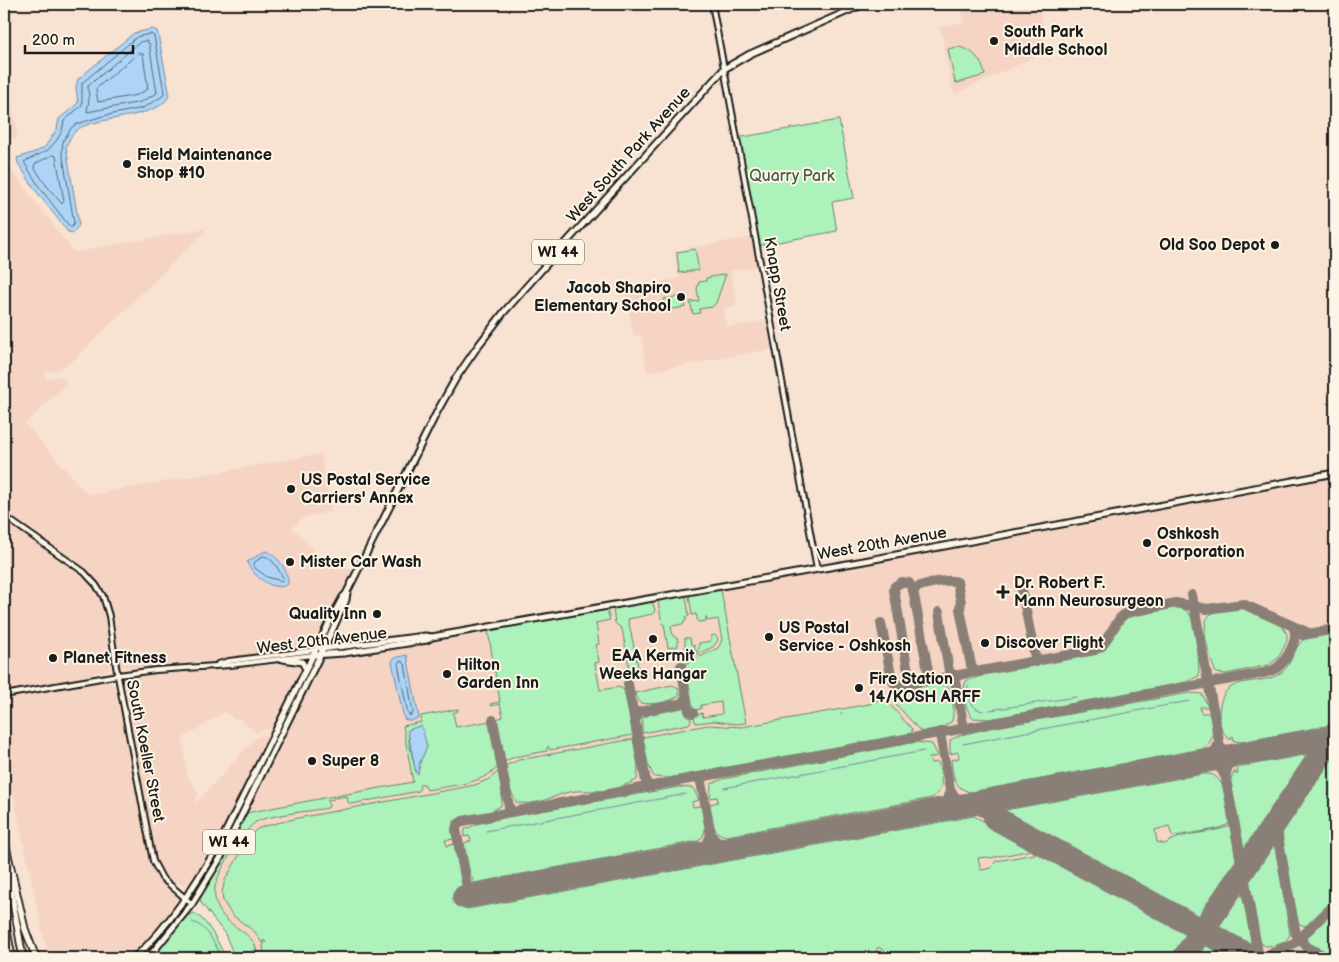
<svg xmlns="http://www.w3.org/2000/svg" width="1339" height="962" font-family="'Balsamiq Sans',sans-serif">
  <rect width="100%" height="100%" fill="#f8e2d2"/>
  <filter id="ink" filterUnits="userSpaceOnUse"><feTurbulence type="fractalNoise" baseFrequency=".02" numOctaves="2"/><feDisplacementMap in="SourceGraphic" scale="10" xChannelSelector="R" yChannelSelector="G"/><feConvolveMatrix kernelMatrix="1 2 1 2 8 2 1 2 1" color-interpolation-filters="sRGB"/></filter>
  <g filter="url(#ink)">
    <!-- built -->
    <g fill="#f5d4c4">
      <polygon points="961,4 1039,4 1047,51 955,94 953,93 940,27 964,22"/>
      <polygon points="4,58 18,138 4,140"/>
      <polygon points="4,161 74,252 208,228 75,359 58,370 44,372 46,379 61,376 67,383 25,424 88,495 321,454 331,512 304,517 291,529 297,532 315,553 353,571 310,651 229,661 129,668 116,666 112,640 109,670 19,692 108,681 114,685 134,758 152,857 157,872 185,898 134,958 49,958 48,957 4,752 4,521 50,553 54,546 4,510"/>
      <polygon points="752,237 757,267 730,271 737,306 724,308 727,327 766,321 772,349 647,372 641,335 634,336 625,288 679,278 674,251"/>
      <polygon points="1335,477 1335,958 235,958 225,934 201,902 200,896 236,836 297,708 321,663 327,657 429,642 885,560"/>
      <polygon points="294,663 300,664 302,668 301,674 275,727 265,729 256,733 239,718 234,719 225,712 183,738 187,775 199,795 195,799 196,803 257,737 266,734 269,736 220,838 191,882 184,885 171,881 161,870 155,854 126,688 126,681 132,678 163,674"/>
    </g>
    <!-- green -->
    <g fill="#adf1bb" stroke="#64866c" fill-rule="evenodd">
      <path d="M 957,47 C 972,48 982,60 985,75 L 958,83 L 955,82 L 948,49 Z"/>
      <polygon points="839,120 854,198 832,202 837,231 757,246 737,138"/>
      <polygon points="695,249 699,270 679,273 677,252"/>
      <polygon points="726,274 716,303 712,307 699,309 700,313 693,314 690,302 699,301 697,289 699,282 706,281 706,278"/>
      <polygon points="684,296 686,307 666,310 664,299"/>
      <polygon points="721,590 746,723 735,724 714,721 696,723 693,716 702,713 703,717 722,714 721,702 701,705 701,709 692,710 685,664 718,648 722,640 718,619 707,621 706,617 706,621 698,622 696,614 692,615 689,595"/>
      <polygon points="686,596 689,616 686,617 686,621 683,623 684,624 671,626 673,636 678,639 678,646 668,648 664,624 662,624 658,601"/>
      <polygon points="652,602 655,610 653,614 628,619 639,671 630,672 622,629 615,623 613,609"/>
      <path d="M 1174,607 C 1180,608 1185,609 1189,613 C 1197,624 1199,662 1199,676 L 1186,682 L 990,719 L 972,718 C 965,706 961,695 966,681 L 992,672 L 1095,653 L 1102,649 L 1124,618 Z"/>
      <path d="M 1241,607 L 1283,627 L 1287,634 L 1287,641 L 1279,657 L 1269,665 L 1226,674 L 1216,673 C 1211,661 1197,623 1211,614 C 1219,609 1232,609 1241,607 Z"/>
      <polygon points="607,610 610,620 596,623 599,644 596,645 599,662 595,663 600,690 619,687 624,690 633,735 550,750 549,747 547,747 547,751 514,757 504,762 496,719 503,717 500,704 491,706 490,704 500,702 488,631"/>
      <path d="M 1335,633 L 1335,719 L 1326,726 L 1241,742 L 1234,741 L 1233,736 L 1231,737 L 1231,740 C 1215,732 1215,697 1231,687 C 1246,678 1267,684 1282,672 C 1293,663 1294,644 1306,638 Z"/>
      <polygon points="714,635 717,637 718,640 713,647 688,658 685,657 685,638 690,638 691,644 694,645 696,653 699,648 699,643 711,641 711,636"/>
      <path d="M 934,684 L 947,685 C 953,698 955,707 952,721 L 943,727 L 921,732 L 888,695 L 898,690 Z"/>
      <path d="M 672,685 L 679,688 L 679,696 C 666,703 655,705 640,703 L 635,693 Z"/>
      <path d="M 1189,693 L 1202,694 L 1208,707 L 1200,707 L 1201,713 L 1210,713 C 1212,727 1217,741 1202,749 L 971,792 C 953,789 953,774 951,760 L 959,758 L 958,752 L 950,754 L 950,740 L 961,735 L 990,728 Z"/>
      <polygon points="884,698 912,729 912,733 668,778 654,777 648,764 643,737 708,725 742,727 869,704"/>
      <polygon points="685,707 687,717 690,717 691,721 689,724 642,733 642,718 654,713"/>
      <path d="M 458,709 L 458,711 L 453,713 L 456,727 L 491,721 L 499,766 C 481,785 452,785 427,790 L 424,784 L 420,784 L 419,791 L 351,804 L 348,802 L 347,796 L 336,798 L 336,796 L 413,782 L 403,726 L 421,722 L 421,716 ZM 420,726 L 427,747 L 420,762 L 418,774 L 416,773 L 409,743 L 408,730 Z"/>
      <path d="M 633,739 L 638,766 L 637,780 C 624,786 610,791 596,791 C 585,791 576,790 565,793 C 547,799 536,805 517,803 L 511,792 L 505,766 L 519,760 Z"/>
      <path d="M 916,742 L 932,744 L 938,756 L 929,758 L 931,763 L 938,762 C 941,776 946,790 932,798 L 727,836 C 711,835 712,817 710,804 L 718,802 L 717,797 L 710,798 L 711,784 L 723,779 Z"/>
      <polygon points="1335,750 1335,900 1311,924 1304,926 1298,923 1297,919 1282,833 1285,822"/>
      <polygon points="1304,755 1308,757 1307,761 1248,847 1244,848 1231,784 1231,778 1235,771 1235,774 1238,774 1237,769 1244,766"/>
      <polygon points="499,771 502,793 501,806 490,812 458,819 453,827 454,839 445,840 447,846 454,844 467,909 974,816 1032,848 1027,851 990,858 987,857 978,858 981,870 991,868 996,861 1040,853 1183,931 1186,932 1187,939 1174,958 882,958 885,951 878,947 874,956 877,958 264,958 263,945 266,942 264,940 262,943 255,932 232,915 223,901 222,892 225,880 250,836 257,829 265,826 298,818 475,785 489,779"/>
      <path d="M 1203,774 C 1227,770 1227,807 1229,824 L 1217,829 L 1175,836 L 1172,836 L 1169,826 L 1155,830 L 1157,842 L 1165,844 C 1181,832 1210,834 1230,826 L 1237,865 L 1200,920 L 1000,811 Z"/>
      <path d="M 679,787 L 693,788 L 699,800 L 692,802 L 693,807 L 701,806 C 704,817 710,833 698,841 L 474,883 L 470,874 L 464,843 L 471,841 L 469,836 L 464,837 L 465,829 L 477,824 L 506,817 Z"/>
      <path d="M 334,796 L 334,799 L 328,800 L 329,806 L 328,808 C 311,811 268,815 256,822 C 244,829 220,869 216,883 C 213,893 215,904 221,913 C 232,930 259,933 257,958 L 235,958 L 225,934 L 202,904 L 200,899 L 236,836 L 246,813 Z"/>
      <path d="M 1271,843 L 1275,846 L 1290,934 C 1287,944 1275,946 1265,946 L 1259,941 L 1249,879 Z"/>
      <polygon points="1240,894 1243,898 1251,941 1248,945 1222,932 1218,925 1237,895"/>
      <polygon points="1335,908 1335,958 1334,958 1309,944 1307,939 1309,933"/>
      <path d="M 193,913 C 206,917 221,946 225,958 L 152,958 L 187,916 Z"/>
      <polygon points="1206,944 1211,945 1234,958 1194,958 1202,946"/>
      <polygon points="1295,950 1309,952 1321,958 1280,958 1284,952"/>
    </g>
    <!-- water -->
    <g fill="#add4f7" stroke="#738a9f">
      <path d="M 153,29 L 157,31 L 158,34 L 169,91 C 171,119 92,116 77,130 C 72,134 68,141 66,147 L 79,225 L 73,233 L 68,232 L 36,191 L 18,163 L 17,158 L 38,151 L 45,147 L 57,129 L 59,119 L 78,103 L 76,87 L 78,79 L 134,33 Z"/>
      <path d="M 265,551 C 277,554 289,571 288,584 C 276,594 251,575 247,562 Z"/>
      <polygon points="407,655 419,718 410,721 404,719 392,662 394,658"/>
      <polygon points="420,726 422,727 427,747 420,762 418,774 416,773 408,732 408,730"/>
    </g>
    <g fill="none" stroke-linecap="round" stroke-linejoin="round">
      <!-- shore -->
      <g stroke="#566674" stroke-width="1">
        <polygon points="151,34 154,36 164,92 163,96 143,108 103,116 77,124 72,127 63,141 62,151 74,223 72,227 70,227 40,188 24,162 48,150 57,140 62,131 64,121 82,105 82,83 137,37"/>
        <polygon points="146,41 149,43 157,93 141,102 87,112 89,100 88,86 140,42"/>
        <polygon points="139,53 143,54 148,89 137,95 98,102 96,89"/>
        <polygon points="53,155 56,156 64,202 62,204 46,185 34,167 35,164"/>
        <path d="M 264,556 C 273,558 279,570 283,578 L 282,581 L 267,577 L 254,567 L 254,563 Z"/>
        <polygon points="400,661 403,662 405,664 413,713 411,716 408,714 398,664"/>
      </g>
      <!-- stream -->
      <g stroke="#738a9f" stroke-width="1">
        <path d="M 968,685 C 968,696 970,709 983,711"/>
        <polyline points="990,710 1076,697"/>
        <polyline points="841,715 842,713"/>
        <polyline points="963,744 1189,701"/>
        <polyline points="724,788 924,751"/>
        <polyline points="6,817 11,816"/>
        <polyline points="486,831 686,794"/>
        <path d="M 192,922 C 208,926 215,945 222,958"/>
        <polyline points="263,943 264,941"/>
        <polyline points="253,951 255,949"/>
        <polyline points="247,958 248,955"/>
      </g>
      <!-- taxiway -->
      <g stroke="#8a7f77" stroke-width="10">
        <path d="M 913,590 C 919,584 951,578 957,582 L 961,602 L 960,609 L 971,665 L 974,669 L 980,672"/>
        <polyline points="1022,591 1036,662"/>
        <polyline points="1192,595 1259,958"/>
        <polyline points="939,612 949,671 952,674 958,676"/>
        <polyline points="881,623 892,680 895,684 899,686 1095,650 1102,646 1120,618 1126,613 1176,603 1207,609 1243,604 1309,633"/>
        <polyline points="1303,635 1335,629"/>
        <polyline points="681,666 689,711 693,713"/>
        <polyline points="953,677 956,685 964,729"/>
        <polyline points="628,684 647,787"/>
        <polyline points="904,686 909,681 909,677 894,590 895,586 902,582 909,583 913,590 930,681"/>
        <polyline points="493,720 510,812"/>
        <polyline points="635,720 639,712 679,704 683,702 686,697"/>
        <polyline points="940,734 953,807"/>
        <path d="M 1219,741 C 1217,752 1211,757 1201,761 C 1213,762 1220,765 1225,776 L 1229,763 L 1242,754"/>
        <polyline points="700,777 714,851"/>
        <path d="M 950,790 C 957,802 966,803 978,802"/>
        <polyline points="967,804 995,818"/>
        <path d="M 931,811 C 941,807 948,802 950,791"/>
        <polyline points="1280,816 1276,829 1296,934 1307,947 1328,958"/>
        <path d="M 711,834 C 719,848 729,847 743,846"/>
        <polyline points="1261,845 1270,837 1275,837 1279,841"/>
        <polyline points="1240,853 1246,858 1253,856"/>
        <path d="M 685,857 C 700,853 707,849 711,834"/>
        <polyline points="1228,894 1237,887 1244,888 1246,892"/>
        <path d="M 469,896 L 456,830 L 457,825 L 463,821 L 1263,673 C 1269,672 1274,670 1278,667 C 1287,659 1300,638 1293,627"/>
        <polyline points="1243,953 1253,949 1256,943 1257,946"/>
        <polyline points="1262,958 1296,942 1335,904"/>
      </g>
      <!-- runway -->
      <g stroke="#8a7f77" stroke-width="24">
        <polyline points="995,818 1253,958"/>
        <polyline points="464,897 1335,737"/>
        <polyline points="1184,958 1335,734"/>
      </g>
      <defs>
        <g id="minor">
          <polyline points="712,4 817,569"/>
          <polyline points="4,516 84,572 96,585 103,596 109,616 116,666 153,861 162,878 192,904"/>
          <polyline points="218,664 229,661 315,650"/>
          <polyline points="4,695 118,675 156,670 230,665 313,655"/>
        </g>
        <g id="major">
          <polyline points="321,649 425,636 432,637"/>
          <polyline points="313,655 344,653 427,640 432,637 864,561 1335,473"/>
          <polyline points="283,659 302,662 306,669"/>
          <path d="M 134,958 C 170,926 199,879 223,837 L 332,617 L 343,597 L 347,593"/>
          <polyline points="148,958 192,904 221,857 331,633 346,600 347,592 438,410 456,378 478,346 504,312 543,268 724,69 750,54 864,4"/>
        </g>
        <g id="highway">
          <polyline points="4,838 25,929 36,958"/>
          <polyline points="4,853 23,958"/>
          <polyline points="4,915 12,958"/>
        </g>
      </defs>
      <!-- minor casing -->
      <use href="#minor" stroke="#1c1c1c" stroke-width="8"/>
      <!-- major casing -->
      <use href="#major" stroke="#1c1c1c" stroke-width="9"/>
      <!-- highway casing -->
      <use href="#highway" stroke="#1c1c1c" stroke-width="9"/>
      <!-- minor -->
      <use href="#minor" stroke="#fcf5e5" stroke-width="4"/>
      <!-- major -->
      <use href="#major" stroke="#fcf5e5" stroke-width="5"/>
      <!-- highway -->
      <use href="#highway" stroke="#fcf5e5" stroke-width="5.5"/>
    </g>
  </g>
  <!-- markers -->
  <g fill="#1c1c1c" stroke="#fcf5e5" stroke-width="2">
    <circle cx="994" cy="41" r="5"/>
    <circle cx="127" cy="164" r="5"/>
    <circle cx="1275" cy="245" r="5"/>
    <circle cx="681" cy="297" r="5"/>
    <circle cx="291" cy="489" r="5"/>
    <circle cx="1147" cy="543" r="5"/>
    <circle cx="290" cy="562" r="5"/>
    <path d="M1000.5 584.5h5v5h5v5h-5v5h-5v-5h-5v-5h5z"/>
    <circle cx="377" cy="614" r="5"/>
    <circle cx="769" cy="637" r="5"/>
    <circle cx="653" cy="639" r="5"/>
    <circle cx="985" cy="643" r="5"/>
    <circle cx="53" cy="658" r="5"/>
    <circle cx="447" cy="674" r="5"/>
    <circle cx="859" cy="688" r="5"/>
    <circle cx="312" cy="761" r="5"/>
  </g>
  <g text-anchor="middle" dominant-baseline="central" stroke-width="4" stroke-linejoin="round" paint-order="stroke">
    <!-- shield labels -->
    <g fill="#fcf5e5" stroke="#5f5d58" stroke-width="1">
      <rect x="532" y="239.5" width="52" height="25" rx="4"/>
      <rect x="203" y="829.5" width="52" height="25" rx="4"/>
    </g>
    <g font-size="15" font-weight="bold" fill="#1c1c1c">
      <text x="558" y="252">WI 44</text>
      <text x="229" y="842">WI 44</text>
    </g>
    <!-- poi labels -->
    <g font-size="16" font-weight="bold" fill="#1c1c1c" stroke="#fcf5e5" text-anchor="start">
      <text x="1004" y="32">South Park<tspan x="1004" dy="18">Middle School</tspan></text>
      <text x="137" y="155">Field Maintenance<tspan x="137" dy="18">Shop #10</tspan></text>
      <text x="1265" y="245" text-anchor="end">Old Soo Depot</text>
      <text x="671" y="288" text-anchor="end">Jacob Shapiro<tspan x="671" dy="18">Elementary School</tspan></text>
      <text x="301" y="480">US Postal Service<tspan x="301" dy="18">Carriers' Annex</tspan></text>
      <text x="1157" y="534">Oshkosh<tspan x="1157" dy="18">Corporation</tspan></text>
      <text x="300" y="562">Mister Car Wash</text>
      <text x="1014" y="583">Dr. Robert F.<tspan x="1014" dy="18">Mann Neurosurgeon</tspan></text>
      <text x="367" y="614" text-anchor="end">Quality Inn</text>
      <text x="779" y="628">US Postal<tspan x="779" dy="18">Service - Oshkosh</tspan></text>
      <text x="995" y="643">Discover Flight</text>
      <text x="653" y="656" text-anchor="middle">EAA Kermit<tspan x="653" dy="18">Weeks Hangar</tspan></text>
      <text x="63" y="658">Planet Fitness</text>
      <text x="457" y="665">Hilton<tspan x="457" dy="18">Garden Inn</tspan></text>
      <text x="869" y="679">Fire Station<tspan x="869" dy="18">14/KOSH ARFF</tspan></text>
      <text x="322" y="761">Super 8</text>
    </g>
    <!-- street labels -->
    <g font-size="16" fill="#1c1c1c" stroke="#fcf5e5">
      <text transform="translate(629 155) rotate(-48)">West South Park Avenue</text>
      <text transform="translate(777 284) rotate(80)">Knapp Street</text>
      <text transform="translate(882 544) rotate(-10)">West 20th Avenue</text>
      <text transform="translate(322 641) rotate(-7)">West 20th Avenue</text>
      <text transform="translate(145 751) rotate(79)">South Koeller Street</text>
    </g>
    <!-- park labels -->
    <g font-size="16" fill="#485c4c" stroke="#fcf5e5">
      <text x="792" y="176">Quarry Park</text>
    </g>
  </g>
  <!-- margin -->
  <rect width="1339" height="962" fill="none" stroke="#fcf5e5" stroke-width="20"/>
  <rect x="10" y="10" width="1319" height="942" fill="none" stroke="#1c1c1c" stroke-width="2" filter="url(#ink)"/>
  <!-- scale -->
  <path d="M25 45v8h108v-8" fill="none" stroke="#1c1c1c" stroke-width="2.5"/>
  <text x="32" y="45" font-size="15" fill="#1c1c1c" stroke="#fcf5e5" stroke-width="4" paint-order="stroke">200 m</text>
</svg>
